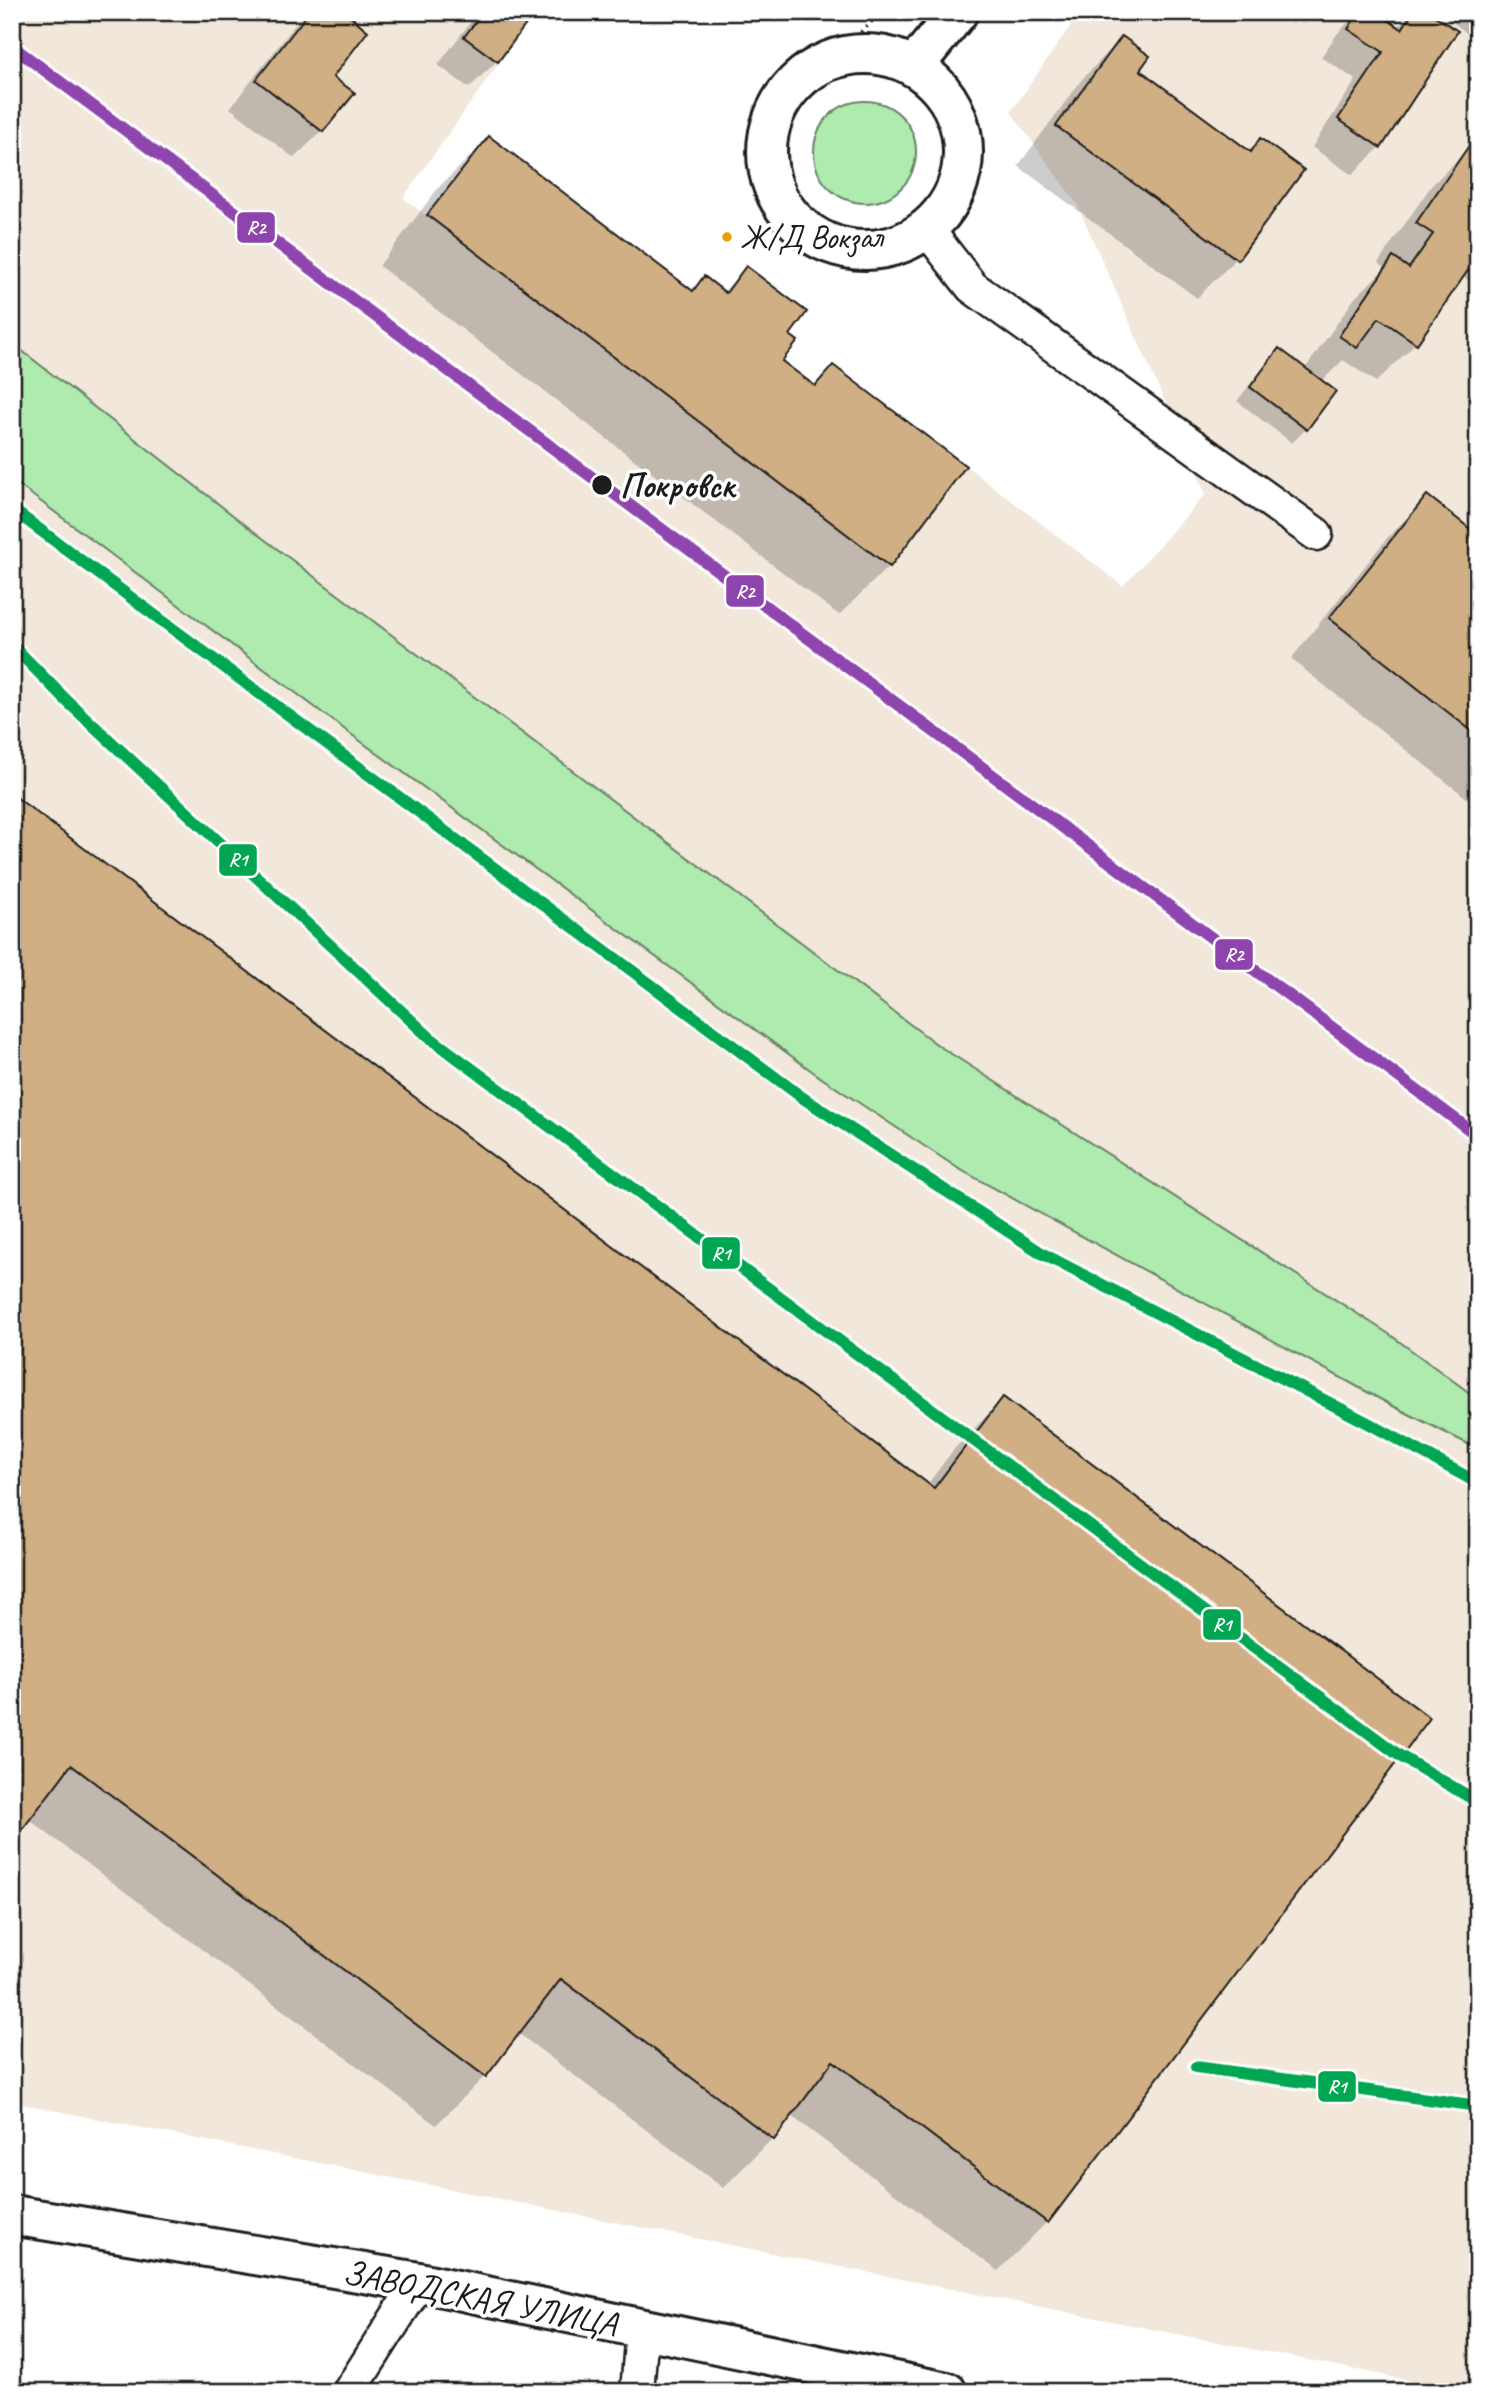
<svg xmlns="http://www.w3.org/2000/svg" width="1490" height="2404" font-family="Caveat,sans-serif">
  <rect width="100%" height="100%" fill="#fff"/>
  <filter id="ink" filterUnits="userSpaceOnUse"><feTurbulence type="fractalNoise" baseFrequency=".0143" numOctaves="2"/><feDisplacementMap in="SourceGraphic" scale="14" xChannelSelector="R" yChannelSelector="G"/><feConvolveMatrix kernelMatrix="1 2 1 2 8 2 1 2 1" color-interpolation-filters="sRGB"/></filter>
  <g filter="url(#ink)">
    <!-- built -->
    <g fill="#f1e7da">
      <polygon points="12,12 535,12 403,198 890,566 966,466 1123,586 1206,494 1077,204 1011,112 1080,12 1478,12 1478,1399 1389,1334 939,1046 248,527 12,343"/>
      <polygon points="12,482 348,732 820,1077 1391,1405 1478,1449 1478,2392 1468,2392 12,2102"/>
    </g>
    <!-- green -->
    <g fill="#afeaaf" stroke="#668366" stroke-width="2">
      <circle cx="865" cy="152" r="51"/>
      <polygon points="12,343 248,527 939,1046 1389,1334 1478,1399 1478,1449 1391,1405 959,1169 820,1077 348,732 12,480"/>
    </g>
    <!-- shadow -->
    <g fill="#0003">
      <polygon points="308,12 342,12 330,77 352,93 322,131 294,158 230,108 295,25"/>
      <polygon points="478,12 533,12 497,61 469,88 438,65"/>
      <polygon points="1358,12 1373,12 1397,28 1413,12 1456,32 1380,147 1352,175 1312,147 1356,80 1321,57 1337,34"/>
      <polygon points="1440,12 1478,12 1478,42"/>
      <polygon points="1122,38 1137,70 1249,152 1261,140 1236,259 1197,298 1018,166 1083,78"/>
      <polygon points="489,138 691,292 704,279 723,292 747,268 787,336 780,361 813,387 833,367 889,566 839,615 379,266 439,187"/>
      <polygon points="1470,147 1478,152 1478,286 1462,276 1416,343 1376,382 1343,360 1321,382 1306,429 1292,443 1237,401 1266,364 1279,350 1305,369 1354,299 1385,268 1378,263 1431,186"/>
      <polygon points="1427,497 1478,537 1478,807 1291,659 1388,537"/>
      <polygon points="12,797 927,1485 954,1449 1003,1399 1047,2222 998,2271 790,2115 773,2138 723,2188 518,2033 485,2076 436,2125 28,1819"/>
    </g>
    <!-- building -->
    <g fill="#d1af84" stroke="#1c1c1c" stroke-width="2">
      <polygon points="309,12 345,12 368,31 333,77 355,93 323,132 256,80"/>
      <polygon points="483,12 535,12 498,62 464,37"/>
      <polygon points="1359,12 1376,12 1402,29 1413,12 1429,12 1458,31 1381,148 1338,119 1383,52 1348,29"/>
      <polygon points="1122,36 1150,56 1140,70 1251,152 1260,138 1304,170 1238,260 1056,126"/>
      <polygon points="489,136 693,291 704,276 726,293 746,266 807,312 790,335 798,341 782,361 815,386 833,365 966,466 890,567 427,215"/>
      <polygon points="1470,144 1478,149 1478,256 1417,344 1379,318 1357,348 1339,336 1393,257 1409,268 1433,234 1416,223"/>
      <polygon points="1279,348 1336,391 1307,430 1250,387"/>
      <polygon points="1427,495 1478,535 1478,736 1329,618"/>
      <polygon points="12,794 934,1488 1003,1397 1430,1718 1048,2223 833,2061 774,2140 561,1979 486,2077 71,1765 12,1843"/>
    </g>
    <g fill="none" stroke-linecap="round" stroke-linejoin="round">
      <defs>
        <g id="service">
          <polyline points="926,228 972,287 1316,534"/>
          <polyline points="349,2392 419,2282"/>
          <polyline points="637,2392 642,2330"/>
        </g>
        <g id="tertiary">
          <circle cx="865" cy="152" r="98"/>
          <polyline points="914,66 958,12"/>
          <polyline points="12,2215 419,2282 947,2392"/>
        </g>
      </defs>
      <!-- service casing -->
      <use href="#service" stroke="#1c1c1c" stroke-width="37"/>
      <!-- tertiary casing -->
      <use href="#tertiary" stroke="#1c1c1c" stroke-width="44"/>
      <!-- path -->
      <polyline stroke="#1c1c1c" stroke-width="4.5" stroke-dasharray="2 5" stroke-linecap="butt" points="837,58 880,12"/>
      <!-- service -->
      <use href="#service" stroke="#fff" stroke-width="32"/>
      <!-- tertiary -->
      <use href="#tertiary" stroke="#fff" stroke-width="38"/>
      <defs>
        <g id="rail-1">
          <polyline points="12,509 803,1098 1043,1254 1368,1423 1478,1483"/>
          <polyline points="12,645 67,701 429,1037 1400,1756 1478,1802"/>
          <polyline points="1196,2067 1478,2106"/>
        </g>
        <polyline id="rail-2" points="12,46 1478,1136"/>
      </defs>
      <!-- rail-1 casing -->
      <use href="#rail-1" stroke="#fff" stroke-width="18"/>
      <!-- rail-2 casing -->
      <use href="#rail-2" stroke="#fff" stroke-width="18"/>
      <!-- rail-1 -->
      <use href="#rail-1" stroke="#00a651" stroke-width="12"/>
      <!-- rail-2 -->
      <use href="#rail-2" stroke="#8e44ad" stroke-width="12"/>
    </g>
  </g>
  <!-- markers -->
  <circle fill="#ec9f01" stroke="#fff" stroke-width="2.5" cx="727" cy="237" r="6"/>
  <circle fill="#1c1c1c" stroke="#fff" stroke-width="2.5" cx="602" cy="485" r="11"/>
  <g text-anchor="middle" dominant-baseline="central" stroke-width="7" stroke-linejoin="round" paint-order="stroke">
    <!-- bus labels -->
    <g font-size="33" fill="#1c1c1c" stroke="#fff" text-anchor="start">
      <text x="740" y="237">Ж/Д Вокзал</text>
    </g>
    <!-- stop labels -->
    <g font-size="35" font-weight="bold" fill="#1c1c1c" stroke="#fff" text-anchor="start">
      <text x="620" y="485">Покровск</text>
    </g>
    <!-- street labels -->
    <g font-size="35" fill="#1c1c1c" stroke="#fff">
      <text transform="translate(480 2298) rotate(11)">ЗАВОДСКАЯ УЛИЦА</text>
    </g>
  </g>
  <g stroke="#fff" stroke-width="2.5">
    <rect x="236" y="211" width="40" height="33" rx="7" fill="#8e44ad"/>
    <rect x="725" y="574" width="40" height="34" rx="7" fill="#8e44ad"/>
    <rect x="218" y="843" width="40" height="34" rx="7" fill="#00a651"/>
    <rect x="1214" y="938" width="40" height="33" rx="7" fill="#8e44ad"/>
    <rect x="701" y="1236" width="40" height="34" rx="7" fill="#00a651"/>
    <rect x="1202" y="1608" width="40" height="33" rx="7" fill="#00a651"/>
    <rect x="1317" y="2070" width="40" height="33" rx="7" fill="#00a651"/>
  </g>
  <g font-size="19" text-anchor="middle" font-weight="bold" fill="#fff">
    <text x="256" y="234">R2</text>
    <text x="745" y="598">R2</text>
    <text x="238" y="866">R1</text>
    <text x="1234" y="961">R2</text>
    <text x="721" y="1260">R1</text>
    <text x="1222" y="1631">R1</text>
    <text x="1337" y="2093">R1</text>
  </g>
  <!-- margin -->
  <rect width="1490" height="2404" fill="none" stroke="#fff" stroke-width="42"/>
  <rect x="21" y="21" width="1448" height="2362" fill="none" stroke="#1c1c1c" stroke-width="2.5" filter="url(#ink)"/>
</svg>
